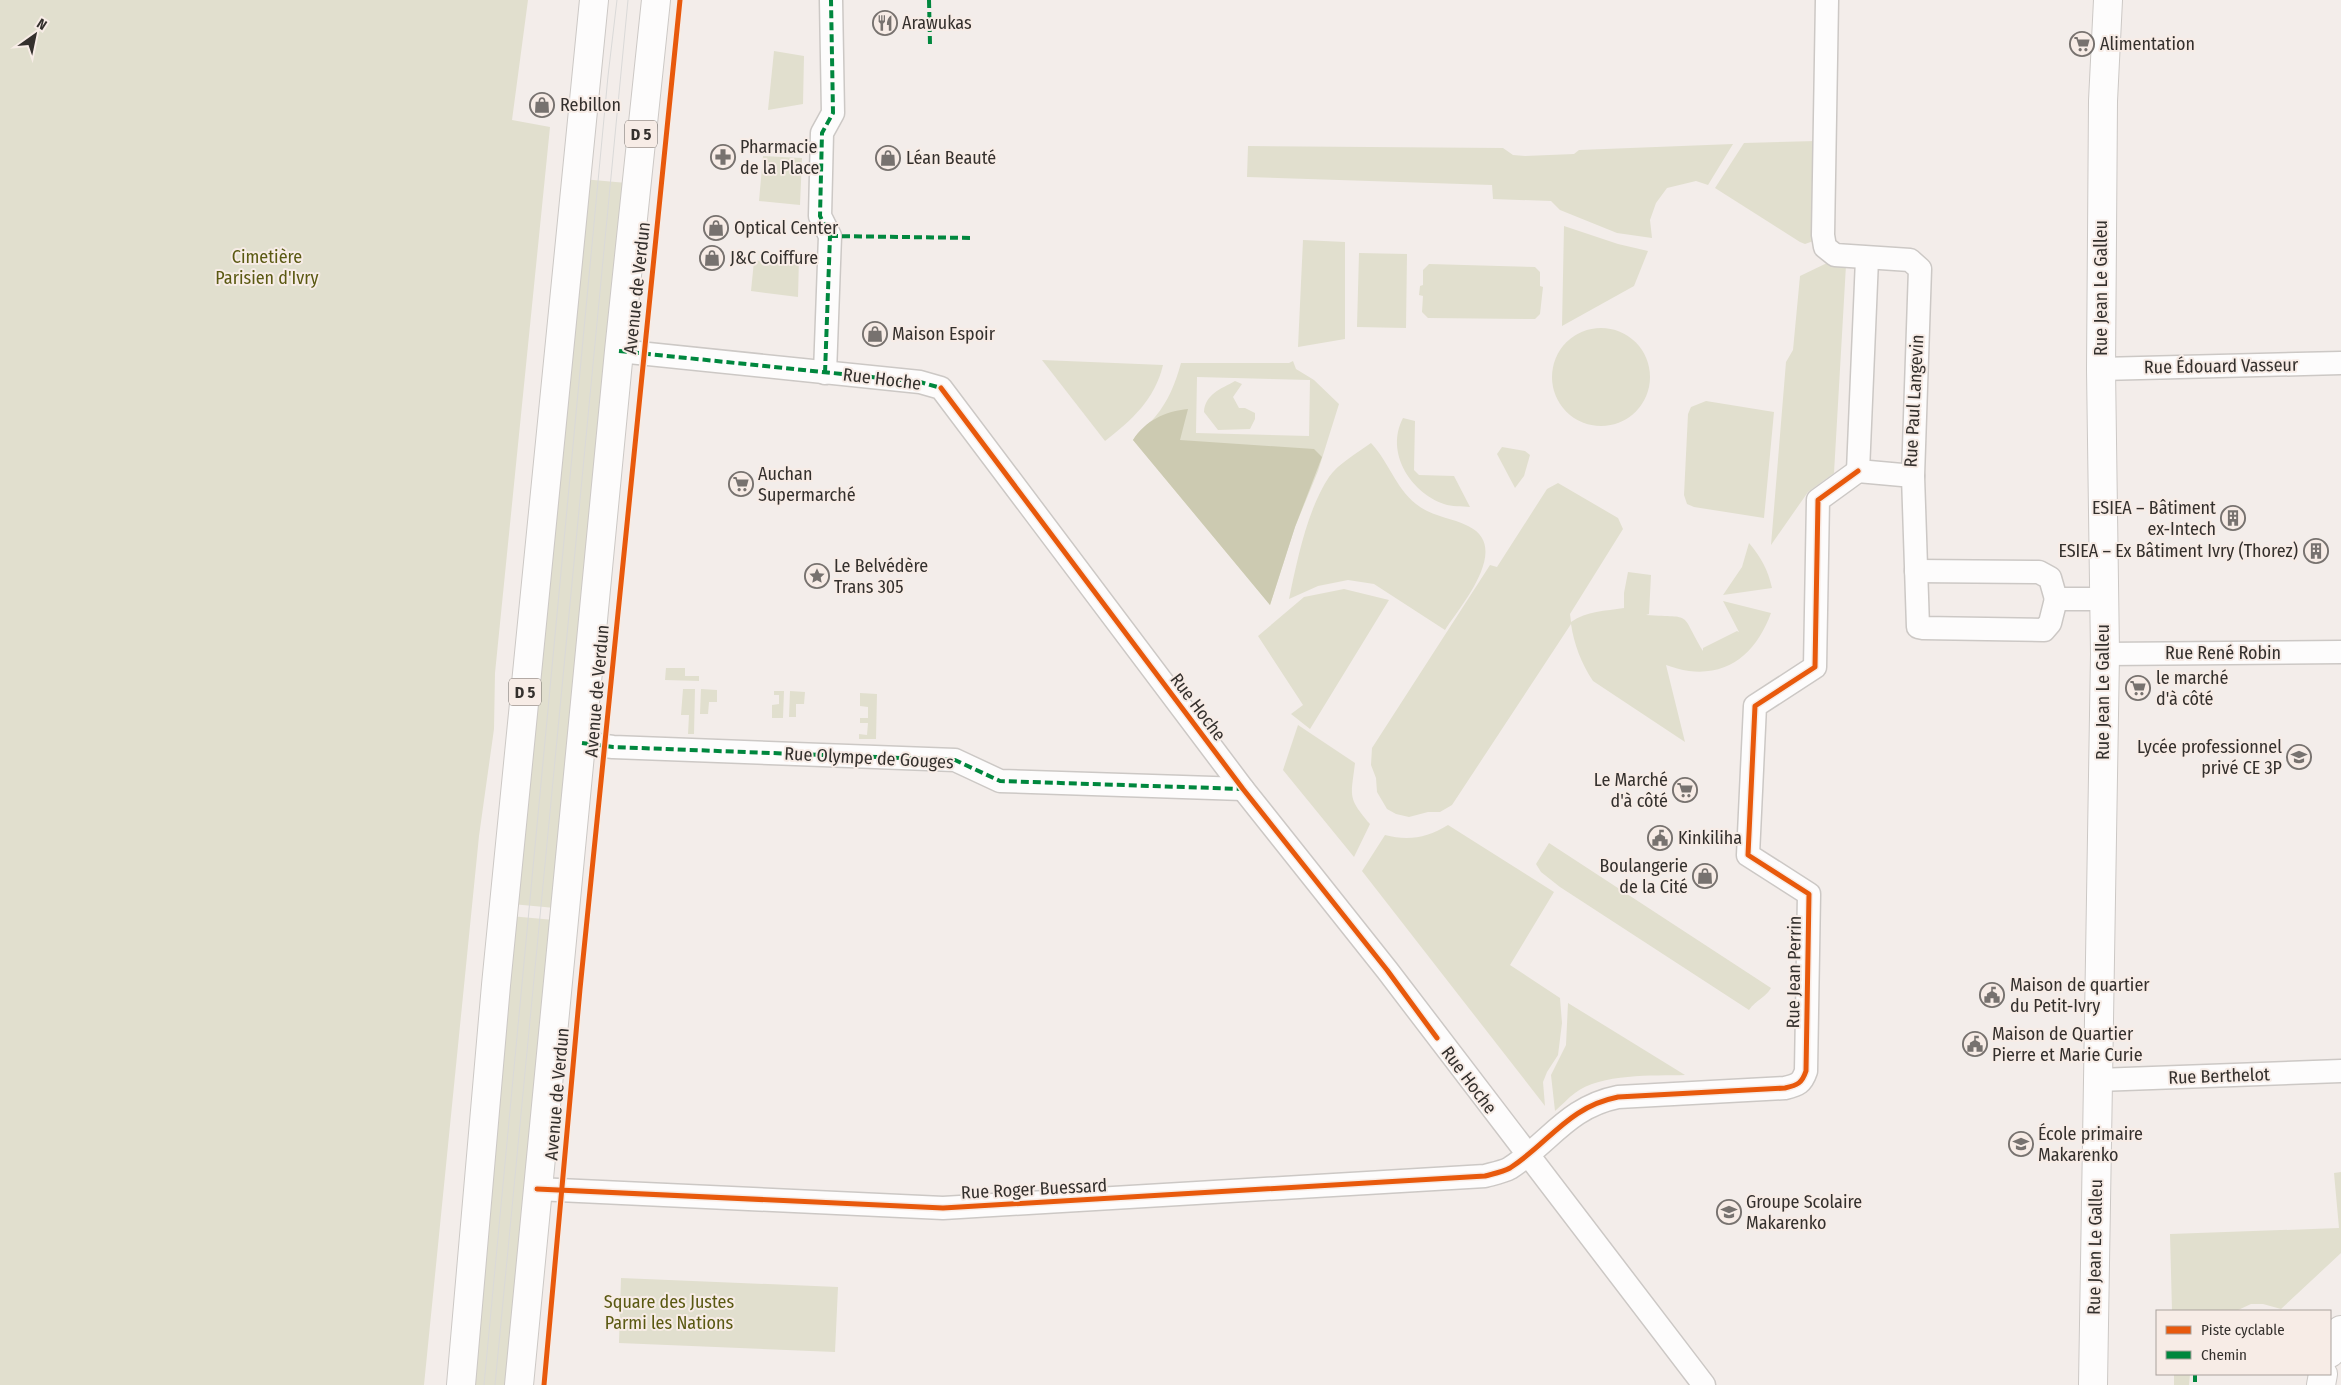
<svg xmlns="http://www.w3.org/2000/svg" width="2341" height="1385" font-family="'Fira Sans Condensed',sans-serif">
  <rect width="100%" height="100%" fill="#f3edea"/>
  <!-- green -->
  <g fill="#e1dfce" fill-rule="evenodd">
    <polygon points="0,0 528,0 512,120 550,127 495,673 494,729 479,836 424,1385 0,1385"/>
    <polygon points="774,51 804,56 803,104 768,110"/>
    <polygon points="1816,141 1816,240 1805,244 1800,242 1715,188 1744,143"/>
    <polygon points="1733,144 1708,185 1696,181 1667,188 1656,203 1650,220 1652,238 1617,233 1560,210 1551,201 1493,199 1492,185 1247,177 1248,146 1503,148 1513,155 1525,156 1574,154 1579,150"/>
    <polygon points="763,156 802,158 800,205 759,201"/>
    <polygon points="582,179 627,183 555,908 512,904"/>
    <polygon points="1564,226 1618,244 1648,251 1634,286 1562,326"/>
    <polygon points="1303,240 1345,242 1345,339 1298,347"/>
    <polygon points="1359,253 1407,254 1406,328 1357,327"/>
    <polygon points="799,258 798,297 751,291 754,261"/>
    <polygon points="1827,263 1846,265 1834,473 1808,492 1771,545 1786,362 1793,350 1800,276"/>
    <polygon points="1429,264 1535,267 1540,272 1540,286 1543,287 1540,314 1535,319 1428,318 1422,312 1423,296 1419,295 1420,286 1423,285 1423,270"/>
    <circle cx="1601" cy="377" r="49"/>
    <path d="M 1042,360 L 1163,365 C 1155,399 1132,420 1105,441 Z"/>
    <path d="M 1293,361 L 1296,369 L 1314,380 L 1339,404 L 1318,471 L 1295,527 L 1270,605 L 1133,440 C 1139,431 1148,425 1155,417 C 1169,400 1175,384 1181,363 L 1289,363 ZM 1197,377 L 1310,380 L 1309,436 L 1196,433 Z"/>
    <path d="M 1235,381 L 1242,384 L 1233,397 L 1239,408 L 1245,408 L 1255,413 L 1255,419 L 1250,429 L 1218,430 L 1204,412 C 1205,394 1221,389 1235,381 Z"/>
    <polygon points="1706,401 1774,412 1764,518 1694,507 1687,504 1684,495 1688,414 1691,407"/>
    <path d="M 1403,418 L 1415,421 L 1414,470 L 1419,475 L 1454,476 L 1470,507 C 1462,506 1452,507 1444,504 C 1410,492 1385,452 1403,418 Z"/>
    <path d="M 1371,443 C 1389,462 1395,487 1416,504 C 1432,517 1450,517 1468,526 C 1512,547 1461,605 1445,630 L 1374,584 L 1348,580 L 1318,586 L 1289,599 C 1297,561 1307,510 1329,477 C 1338,464 1357,453 1371,443 Z"/>
    <polygon points="1502,447 1525,451 1530,455 1524,476 1515,488 1497,454"/>
    <path d="M 1558,483 L 1618,518 L 1623,529 L 1570,614 L 1571,622 C 1587,611 1605,611 1624,608 L 1624,593 L 1628,572 L 1651,575 L 1649,614 L 1646,615 C 1695,618 1679,611 1703,651 L 1703,648 L 1737,631 L 1739,632 L 1723,601 L 1771,613 C 1757,651 1731,676 1689,671 C 1681,670 1673,667 1666,665 L 1685,742 L 1593,681 C 1581,663 1574,644 1571,624 L 1452,805 L 1440,812 L 1428,812 L 1409,817 L 1396,814 L 1387,809 L 1377,792 L 1376,778 L 1371,765 L 1372,748 L 1490,565 L 1497,567 L 1547,489 Z"/>
    <path d="M 1749,543 C 1761,557 1768,570 1772,588 L 1723,595 L 1742,567 Z"/>
    <polygon points="1344,589 1389,600 1310,729 1291,714 1303,705 1258,636 1304,597"/>
    <polygon points="666,668 685,668 685,676 699,676 699,681 665,680"/>
    <polygon points="683,689 695,689 694,734 688,734 689,715 681,715"/>
    <polygon points="701,689 717,690 717,702 709,702 708,714 700,714"/>
    <polygon points="774,691 784,691 783,718 772,718 772,705 779,704 779,695 774,695"/>
    <polygon points="790,691 805,692 804,704 796,704 796,717 789,717"/>
    <polygon points="860,693 877,694 876,739 859,739 859,734 867,735 868,723 860,723 860,718 868,718 868,707 860,706"/>
    <path d="M 1298,725 L 1355,763 C 1351,797 1347,797 1370,824 L 1354,857 L 1283,770 Z"/>
    <path d="M 1448,825 L 1554,892 L 1510,965 L 1560,998 L 1562,1023 L 1558,1055 L 1547,1072 L 1543,1082 L 1545,1106 L 1362,871 L 1385,835 C 1408,841 1427,838 1448,825 Z"/>
    <path d="M 1549,843 L 1771,988 C 1765,998 1756,1000 1749,1010 L 1560,887 L 1541,872 L 1536,864 Z"/>
    <polygon points="510,916 554,920 509,1385 470,1385"/>
    <path d="M 1568,1003 L 1685,1075 C 1653,1076 1601,1073 1575,1093 C 1568,1098 1562,1105 1555,1111 L 1551,1075 L 1566,1045 Z"/>
    <polygon points="2341,1172 2341,1253 2281,1309 2263,1304 2251,1304 2236,1311 2172,1311 2170,1234 2339,1228 2334,1173"/>
    <polygon points="621,1278 838,1287 835,1352 619,1343"/>
    <polygon points="2174,1374 2190,1374 2189,1385 2174,1385"/>
  </g>
  <!-- forest -->
  <path fill="#cccab1" d="M 1188,409 L 1180,440 L 1314,449 L 1322,457 L 1295,527 L 1270,605 L 1133,440 C 1145,421 1165,411 1188,409 Z"/>
  <g fill="none" stroke-linecap="round" stroke-linejoin="round">
    <defs>
      <g id="street">
        <polyline points="1827,0 1823,235 1825,247 1835,255 1910,260 1920,269 1913,476 1918,627 1923,628 2044,630 2050,623 2056,599"/>
        <polyline points="619,351 920,382 941,388 1243,789 1387,970 1704,1385"/>
        <polyline points="2101,369 2341,363"/>
        <polyline points="825,373 830,236 820,216 822,133 833,113 831,0"/>
        <polyline points="1858,471 1867,259"/>
        <polyline points="1858,471 1913,476"/>
        <polyline points="1916,571 2039,572 2050,578 2056,599 2103,599"/>
        <polyline points="2105,654 2341,652"/>
        <polyline points="582,743 613,747 955,760 1000,781 1243,789"/>
        <polyline points="2098,1080 2341,1071"/>
        <path d="M 537,1189 L 943,1208 L 1485,1176 C 1492,1174 1503,1172 1510,1168 C 1550,1142 1568,1107 1618,1097 L 1785,1088 C 1798,1085 1802,1083 1806,1071 L 1809,894 L 1748,855 L 1755,706 L 1815,667 L 1818,500 L 1858,471"/>
      </g>
      <g id="secondary">
        <polyline points="2330,1353 2341,1330"/>
        <polyline points="2093,1385 2105,654 2101,369 2103,101 2108,0"/>
        <polyline points="2321,1385 2323,1374"/>
      </g>
      <g id="primary">
        <polyline points="461,1385 496,985 594,0"/>
        <polyline points="519,1385 619,351 656,0"/>
      </g>
    </defs>
    <!-- street casing -->
    <use href="#street" stroke="#ccc8c5" stroke-width="25"/>
    <!-- secondary casing -->
    <use href="#secondary" stroke="#ccc8c5" stroke-width="30"/>
    <!-- primary casing -->
    <use href="#primary" stroke="#ccc8c5" stroke-width="30"/>
    <!-- street -->
    <use href="#street" stroke="#fdfcfc" stroke-width="22"/>
    <!-- secondary -->
    <use href="#secondary" stroke="#fdfcfc" stroke-width="28"/>
    <!-- primary -->
    <use href="#primary" stroke="#fdfcfc" stroke-width="28"/>
    <!-- tram -->
    <g stroke="#dad9d8" stroke-width="1">
      <polyline points="484,1385 608,76 617,0"/>
      <polyline points="495,1385 628,0"/>
    </g>
    <!-- quiet -->
    <g stroke="#00873e" stroke-width="4" stroke-dasharray="8 4" stroke-linecap="butt">
      <polyline points="929,0 930,44"/>
      <polyline points="830,236 973,238"/>
      <polyline points="619,351 920,382 941,388"/>
      <polyline points="825,373 830,236 820,216 822,133 833,113 831,0"/>
      <polyline points="582,743 613,747 955,760 1000,781 1243,789"/>
      <polyline points="2195,1374 2195,1385"/>
    </g>
    <defs>
      <g id="cycleway">
        <polyline points="941,388 1243,789 1387,970 1437,1038"/>
        <path d="M 537,1189 L 943,1208 L 1485,1176 C 1492,1174 1503,1172 1510,1168 C 1550,1142 1568,1107 1618,1097 L 1785,1088 C 1798,1085 1802,1083 1806,1071 L 1809,894 L 1748,855 L 1755,706 L 1815,667 L 1818,500 L 1858,471"/>
        <polyline points="544,1385 580,989 680,0"/>
      </g>
    </defs>
    <!-- cycleway casing -->
    <use href="#cycleway" stroke="#f7ece6" stroke-width="8"/>
    <!-- cycleway -->
    <use href="#cycleway" stroke="#e8590c" stroke-width="5"/>
  </g>
  <!-- icons -->
  <defs>
    <symbol id="restaurant-ring" viewBox="-11 -11 22 22"><circle r="9.5" fill="#f7ece6" stroke="#77726f" stroke-width="1.5"/><path d="M-5-6h1v4h1v-4h1v4h1v-4h1v5L-1.5 .5V6h-2V.5L-5-1ZM5-6V6H3V1.5H1.5Q1.5-4 5-6Z" fill="#77726f"/></symbol>
    <symbol id="supermarket-ring" viewBox="-11 -11 22 22"><circle r="9.5" fill="#f7ece6" stroke="#77726f" stroke-width="1.5"/><path d="M-6-5.5h2.5l.6 2H6L4.5 2H-2.5L-4.4-4H-6ZM-1.5 3.2a1.3 1.3 0 1 0 .1 0ZM3 3.2a1.3 1.3 0 1 0 .1 0Z" fill="#77726f"/></symbol>
    <symbol id="shop-ring" viewBox="-11 -11 22 22"><circle r="9.5" fill="#f7ece6" stroke="#77726f" stroke-width="1.5"/><path d="M-5-2.5h2.3a2.7 3.5 0 0 1 5.4 0H5L5.5 6h-11ZM-1.5-2.5h3a1.5 2.3 0 0 0-3 0Z" fill="#77726f"/></symbol>
    <symbol id="pharmacy-ring" viewBox="-11 -11 22 22"><circle r="9.5" fill="#f7ece6" stroke="#77726f" stroke-width="1.5"/><path d="M-2-6h4v4h4v4h-4v4h-4v-4h-4v-4h4Z" fill="#77726f"/></symbol>
    <symbol id="building-ring" viewBox="-11 -11 22 22"><circle r="9.5" fill="#f7ece6" stroke="#77726f" stroke-width="1.5"/><path d="M-4-6H4V6H1V3H-1V6H-4ZM-2.5-4.3h1.7v1.8h-1.7ZM.8-4.3h1.7v1.8H.8ZM-2.5-1h1.7V.8h-1.7ZM.8-1h1.7V.8H.8Z" fill="#77726f"/></symbol>
    <symbol id="sight-ring" viewBox="-11 -11 22 22"><circle r="9.5" fill="#f7ece6" stroke="#77726f" stroke-width="1.5"/><path d="M0-6L1.8-2.2L6-1.7L2.9 1.2L3.7 5.4L0 3.3L-3.7 5.4L-2.9 1.2L-6-1.7L-1.8-2.2Z" fill="#77726f"/></symbol>
    <symbol id="school-ring" viewBox="-11 -11 22 22"><circle r="9.5" fill="#f7ece6" stroke="#77726f" stroke-width="1.5"/><path d="M0-5L7-2L0 1L-7-2ZM-4 1L0 2.5L4 1V4Q0 6-4 4Z" fill="#77726f"/></symbol>
    <symbol id="civic-ring" viewBox="-11 -11 22 22"><circle r="9.5" fill="#f7ece6" stroke="#77726f" stroke-width="1.5"/><path d="M-.6-6.5H3V-4.5H.6V-3L4-1V1h2V6H-6V1h2V-1L-.6-3ZM-1.2 2.5V6h2.4V2.5Z" fill="#77726f"/></symbol>
  </defs>
  <g fill-rule="evenodd">
    <use href="#restaurant-ring" x="871" y="9" width="28" height="28"/>
    <use href="#supermarket-ring" x="2068" y="30" width="28" height="28"/>
    <use href="#shop-ring" x="528" y="91" width="28" height="28"/>
    <use href="#pharmacy-ring" x="709" y="143" width="28" height="28"/>
    <use href="#shop-ring" x="874" y="144" width="28" height="28"/>
    <use href="#shop-ring" x="702" y="214" width="28" height="28"/>
    <use href="#shop-ring" x="698" y="244" width="28" height="28"/>
    <use href="#shop-ring" x="861" y="320" width="28" height="28"/>
    <use href="#supermarket-ring" x="727" y="470" width="28" height="28"/>
    <use href="#building-ring" x="2219" y="504" width="28" height="28"/>
    <use href="#building-ring" x="2302" y="537" width="28" height="28"/>
    <use href="#sight-ring" x="803" y="562" width="28" height="28"/>
    <use href="#supermarket-ring" x="2124" y="674" width="28" height="28"/>
    <use href="#school-ring" x="2285" y="743" width="28" height="28"/>
    <use href="#supermarket-ring" x="1671" y="776" width="28" height="28"/>
    <use href="#civic-ring" x="1646" y="824" width="28" height="28"/>
    <use href="#shop-ring" x="1691" y="862" width="28" height="28"/>
    <use href="#civic-ring" x="1978" y="981" width="28" height="28"/>
    <use href="#civic-ring" x="1961" y="1030" width="28" height="28"/>
    <use href="#school-ring" x="2007" y="1130" width="28" height="28"/>
    <use href="#school-ring" x="1715" y="1198" width="28" height="28"/>
  </g>
  <g text-anchor="middle" dominant-baseline="central" stroke-width="4" stroke-linejoin="round" paint-order="stroke">
    <!-- shield labels -->
    <g fill="#f7ece6" stroke="#6e6864" stroke-width="1">
      <rect x="625" y="120.5" width="32" height="27" rx="4"/>
      <rect x="509" y="678.5" width="32" height="27" rx="4"/>
    </g>
    <g font-size="16" font-weight="bold" fill="#34302d">
      <text x="641" y="134">D 5</text>
      <text x="525" y="692">D 5</text>
    </g>
    <!-- poi labels -->
    <g font-size="18" fill="#34302d" stroke="#f7ece6" text-anchor="start">
      <text x="902" y="23">Arawukas</text>
      <text x="2100" y="44">Alimentation</text>
      <text x="560" y="105">Rebillon</text>
      <text x="740" y="147">Pharmacie<tspan x="740" dy="21">de la Place</tspan></text>
      <text x="906" y="158">Léan Beauté</text>
      <text x="734" y="228">Optical Center</text>
      <text x="730" y="258">J&amp;C Coiffure</text>
      <text x="892" y="334">Maison Espoir</text>
      <text x="758" y="474">Auchan<tspan x="758" dy="21">Supermarché</tspan></text>
      <text x="2216" y="508" text-anchor="end">ESIEA – Bâtiment<tspan x="2216" dy="21">ex-Intech</tspan></text>
      <text x="2298" y="551" text-anchor="end">ESIEA – Ex Bâtiment Ivry (Thorez)</text>
      <text x="834" y="566">Le Belvédère<tspan x="834" dy="21">Trans 305</tspan></text>
      <text x="2156" y="678">le marché<tspan x="2156" dy="21">d'à côté</tspan></text>
      <text x="2282" y="747" text-anchor="end">Lycée professionnel<tspan x="2282" dy="21">privé CE 3P</tspan></text>
      <text x="1668" y="780" text-anchor="end">Le Marché<tspan x="1668" dy="21">d'à côté</tspan></text>
      <text x="1678" y="838">Kinkiliha</text>
      <text x="1688" y="866" text-anchor="end">Boulangerie<tspan x="1688" dy="21">de la Cité</tspan></text>
      <text x="2010" y="985">Maison de quartier<tspan x="2010" dy="21">du Petit-Ivry</tspan></text>
      <text x="1992" y="1034">Maison de Quartier<tspan x="1992" dy="21">Pierre et Marie Curie</tspan></text>
      <text x="2038" y="1134">École primaire<tspan x="2038" dy="21">Makarenko</tspan></text>
      <text x="1746" y="1202">Groupe Scolaire<tspan x="1746" dy="21">Makarenko</tspan></text>
    </g>
    <!-- park labels -->
    <g font-size="18" fill="#5a5912" stroke="#f7ece6">
      <text x="267" y="257">Cimetière<tspan x="267" dy="21">Parisien d'Ivry</tspan></text>
      <text x="669" y="1302">Square des Justes<tspan x="669" dy="21">Parmi les Nations</tspan></text>
    </g>
    <!-- street labels -->
    <g font-size="18" fill="#34302d" stroke="#f7ece6">
      <text transform="translate(637 288) rotate(-84)">Avenue de Verdun</text>
      <text transform="translate(2101 288) rotate(-90)">Rue Jean Le Galleu</text>
      <text transform="translate(2221 366) rotate(-1)">Rue Édouard Vasseur</text>
      <text transform="translate(882 379) rotate(7)">Rue Hoche</text>
      <text transform="translate(1914 401) rotate(-87)">Rue Paul Langevin</text>
      <text x="2223" y="653">Rue René Robin</text>
      <text transform="translate(597 691) rotate(-85)">Avenue de Verdun</text>
      <text transform="translate(2103 692) rotate(-90)">Rue Jean Le Galleu</text>
      <text transform="translate(1198 707) rotate(53)">Rue Hoche</text>
      <text transform="translate(869 758) rotate(3)">Rue Olympe de Gouges</text>
      <text transform="translate(1794 972) rotate(-89)">Rue Jean Perrin</text>
      <text transform="translate(2219 1076) rotate(-2)">Rue Berthelot</text>
      <text transform="translate(1469 1080) rotate(53)">Rue Hoche</text>
      <text transform="translate(557 1094) rotate(-85)">Avenue de Verdun</text>
      <text transform="translate(1034 1189) rotate(-3)">Rue Roger Buessard</text>
      <text transform="translate(2095 1247) rotate(-89)">Rue Jean Le Galleu</text>
    </g>
  </g>
  <!-- legend -->
  <rect x="2156" y="1310" width="175" height="65" fill="#f7ece6" stroke="#a9a19c"/>
  <rect x="2166" y="1326" width="25" height="8" fill="#e8590c" stroke="#a9a19c"/>
  <text x="2201" y="1335" font-size="15" fill="#34302d">Piste cyclable</text>
  <rect x="2166" y="1351" width="25" height="8" fill="#00873e" stroke="#a9a19c"/>
  <text x="2201" y="1360" font-size="15" fill="#34302d">Chemin</text>
  <!-- north arrow -->
  <g transform="translate(35 35) rotate(33)" stroke="#f7ece6" stroke-width="4" paint-order="stroke">
  <path d="M0-4L9 19L0 12L-9 19Z" fill="#34302d"/>
  <text y="-8" font-size="14" font-weight="bold" text-anchor="middle" fill="#34302d">N</text>
  </g>
</svg>
